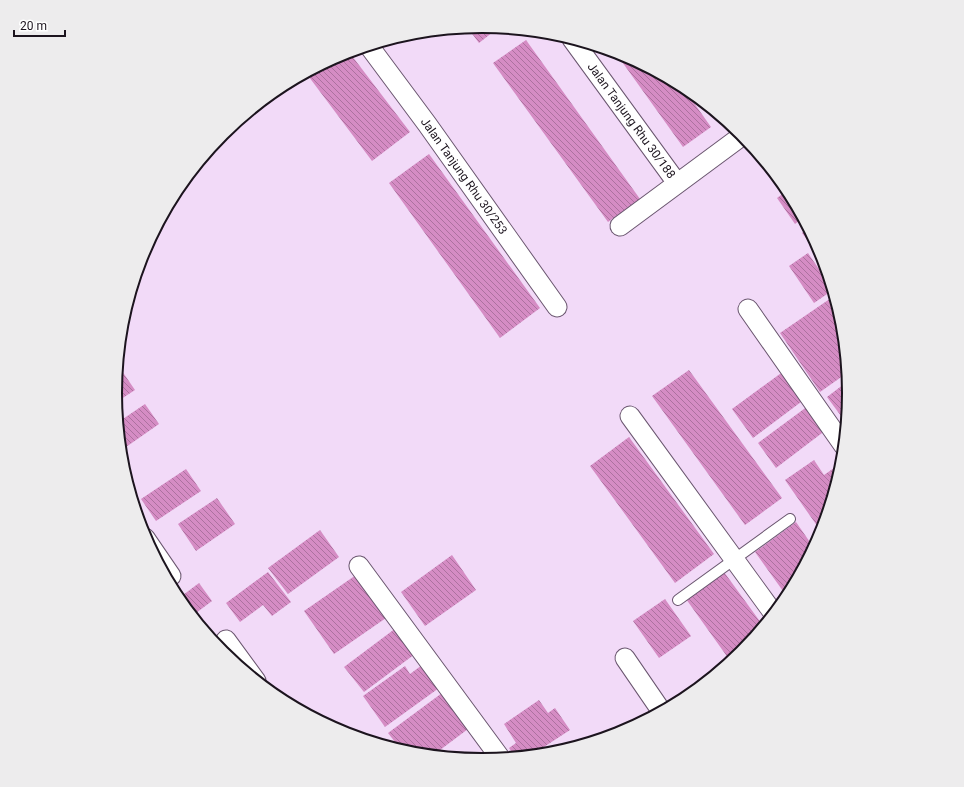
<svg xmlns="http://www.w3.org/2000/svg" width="964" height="787" font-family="Roboto,sans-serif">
  <defs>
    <pattern id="building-back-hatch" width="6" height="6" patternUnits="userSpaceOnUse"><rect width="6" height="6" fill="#d58cc4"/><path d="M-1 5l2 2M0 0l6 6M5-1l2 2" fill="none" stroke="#ac719f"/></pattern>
  </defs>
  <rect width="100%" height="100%" fill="#f2daf8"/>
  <!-- building -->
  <g fill="url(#building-back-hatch)">
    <polygon points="482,26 498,28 479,43 467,27"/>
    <polygon points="526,40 640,199 608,222 493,63"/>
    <polygon points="349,52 410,132 372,161 306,73 342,54"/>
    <polygon points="615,52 623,54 682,86 711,127 683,147"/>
    <polygon points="429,154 540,308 500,338 389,183"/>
    <polygon points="788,190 803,218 795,224 777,198"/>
    <polygon points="808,228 821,252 818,254 802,233"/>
    <polygon points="808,253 833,290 814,303 789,266"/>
    <polygon points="834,296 835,299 842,322 847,373 820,392 780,333"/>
    <polygon points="689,370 782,498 745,525 652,396"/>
    <polygon points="122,371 135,390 115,403 115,393 116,375"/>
    <polygon points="784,371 805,399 753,438 732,409"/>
    <polygon points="848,381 849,394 847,418 844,420 827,397"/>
    <polygon points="145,404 159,424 126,447 119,437 117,423"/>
    <polygon points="808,406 826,430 776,468 758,443"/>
    <polygon points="629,437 714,554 675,583 590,466"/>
    <polygon points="814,460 824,475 834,468 839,475 823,528 820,530 785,480"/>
    <polygon points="186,469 201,491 156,521 141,499"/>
    <polygon points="217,498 235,524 196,551 178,524"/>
    <polygon points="796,522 814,548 788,598 755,552"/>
    <polygon points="320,530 339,557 288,594 268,568"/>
    <polygon points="452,555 476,590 425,626 401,592"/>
    <polygon points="268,572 291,602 272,616 263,605 240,622 226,603"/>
    <polygon points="724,572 764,627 742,654 731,662 686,599"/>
    <polygon points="356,575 386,618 334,654 304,611"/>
    <polygon points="199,583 212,601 192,616 179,598"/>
    <polygon points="665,599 691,636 659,658 633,621"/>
    <polygon points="396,628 415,654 364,692 344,667"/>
    <polygon points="422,665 439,688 385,727 363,696 405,666 410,674"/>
    <polygon points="442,693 468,729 432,756 410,754 402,751 388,733"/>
    <polygon points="539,700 548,713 555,708 570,730 530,756 516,758 509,748 516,743 504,724"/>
  </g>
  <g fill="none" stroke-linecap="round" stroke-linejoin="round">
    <defs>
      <polyline id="service" points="678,600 790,519"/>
      <g id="minor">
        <path id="s1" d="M 572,39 L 677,183"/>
        <path id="s2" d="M 369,46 L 427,124 L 557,307"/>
        <polyline points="620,226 743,135"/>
        <polyline points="748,309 844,446"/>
        <polyline points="630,416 774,614"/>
        <polyline points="145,538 171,576"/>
        <polyline points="359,566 501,759"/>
        <polyline points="226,640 256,681"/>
        <polyline points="625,658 662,712"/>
      </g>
    </defs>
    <!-- service casing -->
    <use href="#service" stroke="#6a566f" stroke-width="12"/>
    <!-- minor casing -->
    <use href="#minor" stroke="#6a566f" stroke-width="21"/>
    <!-- service -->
    <use href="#service" stroke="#fff" stroke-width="10"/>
    <!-- minor -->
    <use href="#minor" stroke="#fff" stroke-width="19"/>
  </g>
  <g text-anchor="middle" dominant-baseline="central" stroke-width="3" stroke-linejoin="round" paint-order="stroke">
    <!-- street labels -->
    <g font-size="12" fill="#1c141e" stroke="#fff">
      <text stroke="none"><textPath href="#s1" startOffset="101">Jalan Tanjung Rhu 30/188</textPath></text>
      <text stroke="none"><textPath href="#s2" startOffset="161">Jalan Tanjung Rhu 30/253</textPath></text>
    </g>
  </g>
  <!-- crop -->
  <path d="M0 0H964V787H0ZM122 393a360 360 0 1 1 720 0a360 360 0 1 1-720 0Z" fill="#edeced" fill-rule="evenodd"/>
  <path fill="none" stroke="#1c141e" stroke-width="2" d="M122 393a360 360 0 1 1 720 0a360 360 0 1 1-720 0Z"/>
  <!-- scale -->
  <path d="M14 30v6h51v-6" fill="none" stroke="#1c141e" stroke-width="2"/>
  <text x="20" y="30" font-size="12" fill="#1c141e" stroke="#ffffff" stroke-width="3" paint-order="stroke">20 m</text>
</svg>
